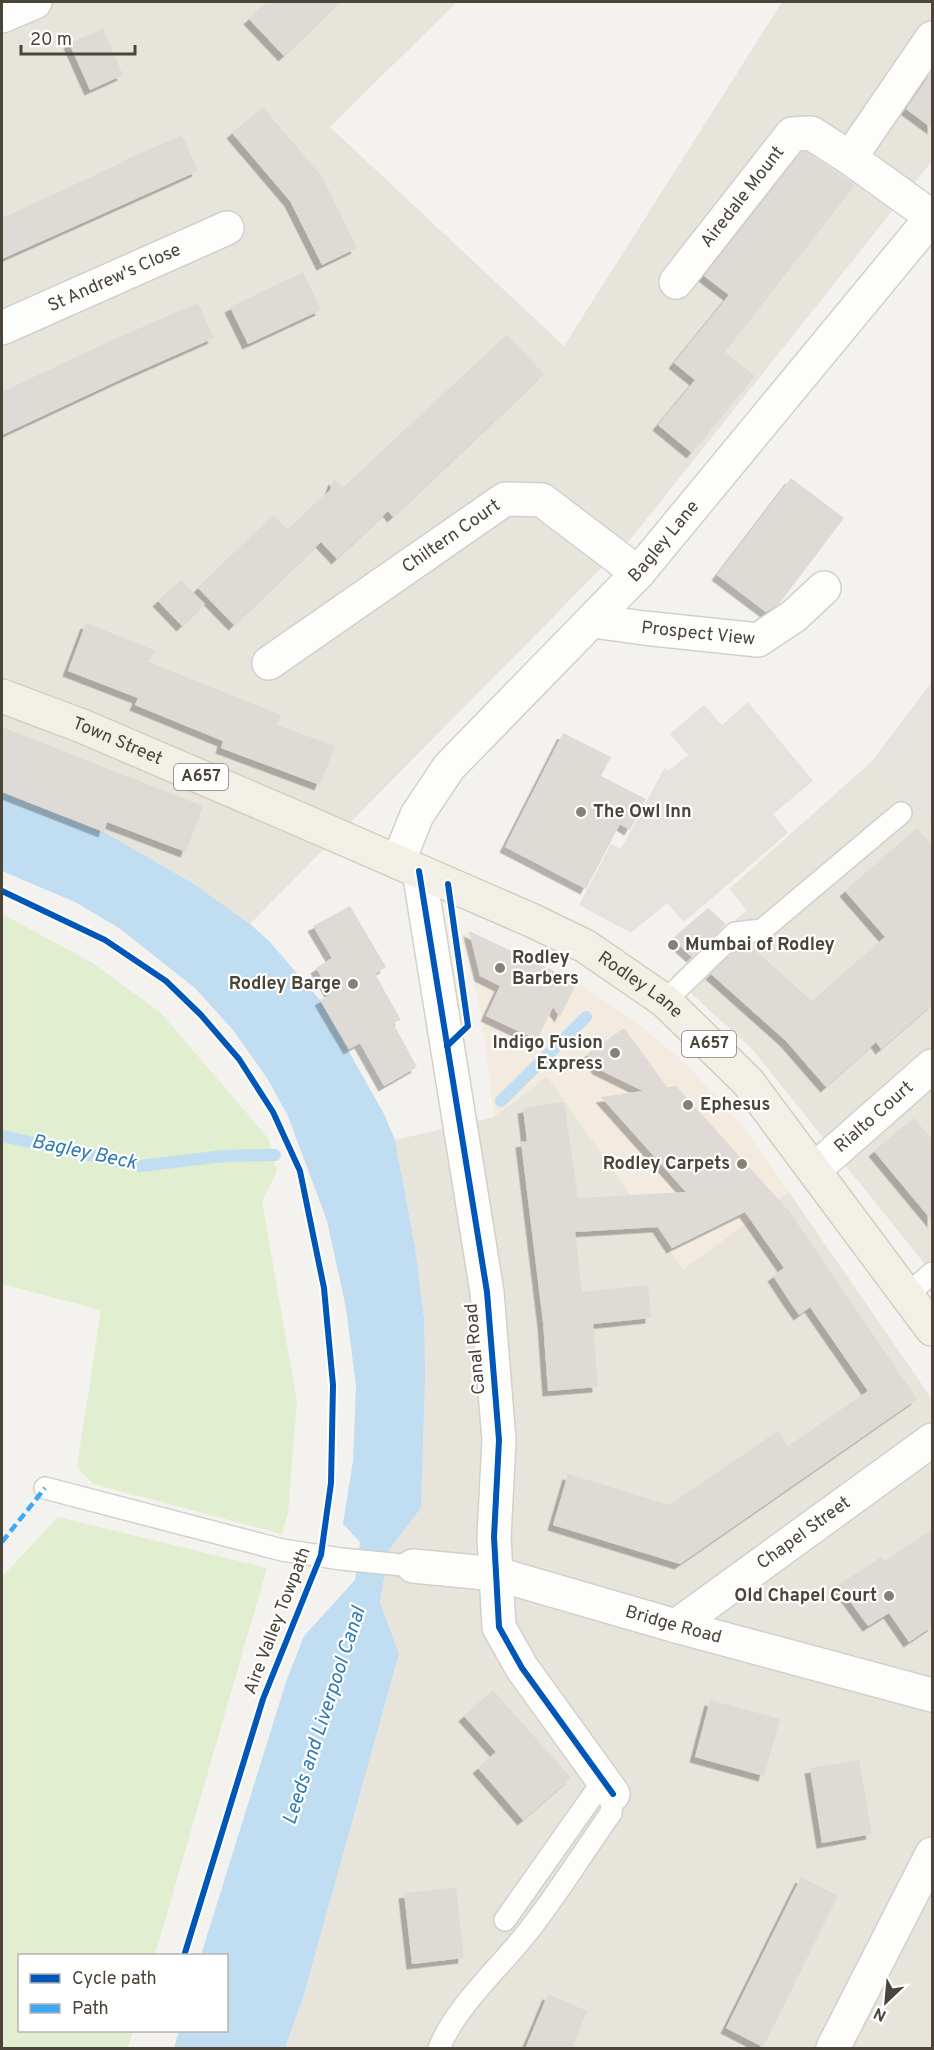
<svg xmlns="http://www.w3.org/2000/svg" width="934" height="2050" font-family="Overpass,sans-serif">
  <defs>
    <filter id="shadow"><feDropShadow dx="-5.5" dy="5.5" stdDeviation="0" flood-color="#0004"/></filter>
  </defs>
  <rect width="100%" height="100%" fill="#f4f2ee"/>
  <!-- residential -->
  <g fill="#e7e4dc">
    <polygon points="2,2 457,2 330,127 564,346 782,2 932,2 932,161 634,535 250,924 194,884 104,832 2,792"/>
    <polygon points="872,761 932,826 932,1273 752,1049 672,976 747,910 729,889"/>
    <polygon points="547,1076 683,1269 789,1192 932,1399 932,2048 285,2048 303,1998 399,1654 380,1602 389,1550 421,1508 424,1318 415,1247 395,1140 494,1117"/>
  </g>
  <!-- commercial -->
  <polygon fill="#f3ebdf" points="469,931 577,982 637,1023 685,1063 742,1125 789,1192 683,1269 547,1076 494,1117 482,1016 461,936"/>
  <!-- industrial -->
  <polygon fill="#e6e2de" points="932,682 932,826 872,761"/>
  <!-- green -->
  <g fill="#e1eecf">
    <polygon points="2,914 91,962 160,1012 268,1138 277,1171 262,1201 297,1402 288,1513 282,1534 93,1484 77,1467 101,1310 2,1284"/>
    <polygon points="58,1517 267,1568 155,1955 20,1956 20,2030 133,2031 128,2048 2,2048 2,1577"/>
  </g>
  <!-- parking -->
  <polygon fill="#e6e3df" points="748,702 813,781 773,814 788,833 684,922 667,903 631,933 579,905 611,844 621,849 665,767 668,771 688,755 670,734 704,705 722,725"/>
  <!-- water -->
  <polygon fill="#c0ddf1" points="2,792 104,832 194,884 250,924 269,941 320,1000 384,1114 395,1140 415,1247 424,1318 425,1376 421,1508 389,1550 380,1602 399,1654 303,1998 285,2048 174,2048 179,2031 226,2030 226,1956 201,1955 286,1682 304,1636 355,1580 360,1542 343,1524 353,1461 356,1386 346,1308 327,1221 288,1116 267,1078 233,1030 195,988 119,928 75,902 2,871"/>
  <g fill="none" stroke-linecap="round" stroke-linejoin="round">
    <!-- stream -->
    <g stroke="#c0ddf1" stroke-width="12">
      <polyline points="501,1101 586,1017"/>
      <polyline points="2,1136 140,1166 224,1156 275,1155"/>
    </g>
  </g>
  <!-- building -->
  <g fill="#dedbd6" filter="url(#shadow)">
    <polygon points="267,2 340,2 284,56 249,19"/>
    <polygon points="103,29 123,75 90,90 69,43"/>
    <polygon points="933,70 933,129 906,109"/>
    <polygon points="263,107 323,178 357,248 322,265 290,201 232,133"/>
    <polygon points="182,135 198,171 2,259 2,218 121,163 120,162"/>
    <polygon points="801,152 806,152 855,185 725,352 755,376 692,453 658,425 695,380 674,363 729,295 704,276"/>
    <polygon points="303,272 321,310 248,344 230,307"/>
    <polygon points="198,303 214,338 126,377 2,435 2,392 112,340"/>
    <polygon points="507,335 544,374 393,517 388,511 337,559 321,542 234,625 198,588 274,515 288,530 330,490 334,479 343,488"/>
    <polygon points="791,478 844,518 779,604 766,612 717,575"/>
    <polygon points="181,580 205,604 182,626 158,601"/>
    <polygon points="86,623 156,651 146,661 281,715 277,725 335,746 320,785 221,748 223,741 135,705 138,698 68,671"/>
    <polygon points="2,727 203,806 186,852 107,822 104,832 2,792"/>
    <polygon points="563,733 611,757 601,776 646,799 630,830 620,824 586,889 505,847"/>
    <polygon points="917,828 933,846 933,1004 881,1049 876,1042 826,1087 786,1041 711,974 741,945 748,944 812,1001 885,937 845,891"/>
    <polygon points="350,906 386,967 375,974 401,1020 393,1023 417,1067 384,1086 360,1043 349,1049 320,1000 331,994 316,968 332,958 313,926"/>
    <polygon points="708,908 726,924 692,957 672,939"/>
    <polygon points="469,931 577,982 560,1017 553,1007 537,1040 486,1016 500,986 480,976"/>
    <polygon points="624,1028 667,1087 676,1086 789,1211 917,1399 680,1564 553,1525 568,1474 669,1505 778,1431 788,1446 868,1391 810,1307 799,1315 790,1302 773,1276 784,1268 745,1212 672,1248 658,1227 575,1232 582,1292 648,1285 651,1318 593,1324 598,1387 548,1391 543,1322 521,1142 527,1141 523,1108 564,1102 578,1198 686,1192 601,1097 643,1091 598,1069 587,1054"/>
    <polygon points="914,1118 933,1141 933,1222 874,1151"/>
    <polygon points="933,1529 933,1626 909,1642 889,1613 868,1626 838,1585 881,1557 884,1561"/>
    <polygon points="493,1690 571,1778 523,1820 478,1768 496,1752 464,1716"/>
    <polygon points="710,1700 780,1719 764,1776 695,1757"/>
    <polygon points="859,1760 872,1834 822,1843 810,1768"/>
    <polygon points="801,1877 838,1896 763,2047 726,2028"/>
    <polygon points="456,1888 464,1958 412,1964 404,1893"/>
    <polygon points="548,1994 587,2011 572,2049 525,2049"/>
  </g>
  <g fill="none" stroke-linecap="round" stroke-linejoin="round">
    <defs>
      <g id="service">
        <polyline points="665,1001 735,933 762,930 901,813"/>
        <polyline points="907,1295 932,1273"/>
        <polyline points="45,1488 282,1550 341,1559 413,1566"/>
        <polyline points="505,1920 603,1781"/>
        <path d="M 439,2048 C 458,2003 500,1968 530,1929 C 559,1892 584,1851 611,1813 L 613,1794"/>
      </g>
      <g id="minor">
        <polyline points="2,16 35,2"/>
        <polyline points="850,158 932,38"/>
        <path id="s1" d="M 676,282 L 792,134 L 811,133 L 850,158 L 932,217"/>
        <path id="s2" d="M 2,328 L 227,228"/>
        <path id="s3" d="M 593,621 L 644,628 L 758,640 L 794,616 L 824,588"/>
        <path id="s4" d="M 269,663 L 505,499 L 542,500 L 638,573"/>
        <polyline points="419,871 487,1292 499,1440 494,1537 499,1627 522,1668 613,1794"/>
        <path id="s5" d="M 814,1170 L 932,1066"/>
        <path id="s6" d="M 413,1566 L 497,1574 L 676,1626 L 932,1695"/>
        <path id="s7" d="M 676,1626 L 932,1440"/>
        <polyline points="833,2048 932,1854"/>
      </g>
      <g id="tertiary">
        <path id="s8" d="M 398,862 L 417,815 L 449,767 L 638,573 L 932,217"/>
      </g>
      <g id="primary">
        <path id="s9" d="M 2,696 L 82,726 L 292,816 L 531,920 L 585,946 L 665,1001 L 748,1082 L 932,1329"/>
      </g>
    </defs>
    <!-- service casing -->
    <use href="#service" stroke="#d2d0cb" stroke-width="24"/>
    <!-- minor casing -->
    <use href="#minor" stroke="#d2d0cb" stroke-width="36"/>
    <!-- tertiary casing -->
    <use href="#tertiary" stroke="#d2d0cb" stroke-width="36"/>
    <!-- primary casing -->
    <use href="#primary" stroke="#d6cebb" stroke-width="36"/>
    <!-- service -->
    <use href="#service" stroke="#fdfdfc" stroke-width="21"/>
    <!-- minor -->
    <use href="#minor" stroke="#fdfdfc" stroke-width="33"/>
    <!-- tertiary -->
    <use href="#tertiary" stroke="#fdfdfc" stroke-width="33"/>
    <!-- primary -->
    <use href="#primary" stroke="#f2efe6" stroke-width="33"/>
    <!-- quiet -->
    <polyline stroke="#3fa9f5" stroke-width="4.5" stroke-dasharray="9 4.5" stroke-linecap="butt" points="2,1542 45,1488"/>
    <defs>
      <g id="cycleway">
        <polyline points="419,871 487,1292 499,1440 494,1537 499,1627 522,1668 613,1794"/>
        <polyline points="2,891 105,940 166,981 201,1015 239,1059 273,1112 300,1171 324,1288 333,1385 331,1483 321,1555 263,1699 184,1956"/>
        <polyline points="447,1046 468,1026 448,884"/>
      </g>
    </defs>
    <!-- cycleway casing -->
    <use href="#cycleway" stroke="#fff" stroke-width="10"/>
    <!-- cycleway -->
    <use href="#cycleway" stroke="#0057b8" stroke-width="6"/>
  </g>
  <!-- markers -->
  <g fill="#868178" stroke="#fff" stroke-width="2">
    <circle cx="581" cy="812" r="6"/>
    <circle cx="673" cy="945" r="6"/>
    <circle cx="500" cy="968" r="6"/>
    <circle cx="353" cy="984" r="6"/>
    <circle cx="615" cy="1053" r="6"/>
    <circle cx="688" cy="1105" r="6"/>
    <circle cx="742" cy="1164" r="6"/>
    <circle cx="889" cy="1596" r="6"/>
  </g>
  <g text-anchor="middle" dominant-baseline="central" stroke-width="4.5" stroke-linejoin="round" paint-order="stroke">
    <!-- shield labels -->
    <g fill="#fff" stroke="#817c74" stroke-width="1.5">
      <rect x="174" y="764" width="54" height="26" rx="4.5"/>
      <rect x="682" y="1031" width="54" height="26" rx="4.5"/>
    </g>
    <g font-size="16" font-weight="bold" fill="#4b4439">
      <text x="201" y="777">A657</text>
      <text x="709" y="1044">A657</text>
    </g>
    <!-- street labels -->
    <g font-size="18" fill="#4b4439" stroke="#fff">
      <text stroke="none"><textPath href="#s1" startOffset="108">Airedale Mount</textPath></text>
      <text stroke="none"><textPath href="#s2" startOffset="123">St Andrew's Close</textPath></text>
      <text stroke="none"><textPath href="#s4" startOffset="222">Chiltern Court</textPath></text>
      <text stroke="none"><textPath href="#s8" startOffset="420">Bagley Lane</textPath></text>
      <text stroke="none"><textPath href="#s3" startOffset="106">Prospect View</textPath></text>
      <text stroke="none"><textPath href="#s9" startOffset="124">Town Street</textPath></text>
      <text stroke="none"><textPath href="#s9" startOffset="702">Rodley Lane</textPath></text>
      <text stroke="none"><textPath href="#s5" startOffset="80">Rialto Court</textPath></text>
      <text transform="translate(476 1349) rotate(-95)">Canal Road</text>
      <text stroke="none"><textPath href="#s7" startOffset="158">Chapel Street</textPath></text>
      <text transform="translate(278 1621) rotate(-69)">Aire Valley Towpath</text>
      <text stroke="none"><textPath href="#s6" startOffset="268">Bridge Road</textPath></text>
    </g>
    <!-- poi labels -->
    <g font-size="18" font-weight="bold" fill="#4b4439" stroke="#fff" text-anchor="start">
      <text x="593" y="812">The Owl Inn</text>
      <text x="685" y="945">Mumbai of Rodley</text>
      <text x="512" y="958">Rodley<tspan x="512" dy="21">Barbers</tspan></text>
      <text x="341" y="984" text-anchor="end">Rodley Barge</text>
      <text x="603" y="1043" text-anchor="end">Indigo Fusion<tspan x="603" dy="21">Express</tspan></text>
      <text x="700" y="1105">Ephesus</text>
      <text x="730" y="1164" text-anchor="end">Rodley Carpets</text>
      <text x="877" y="1596" text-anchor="end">Old Chapel Court</text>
    </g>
    <!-- water labels -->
    <g font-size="20" font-style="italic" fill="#2e7ab2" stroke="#fff">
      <text transform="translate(84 1153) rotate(12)">Bagley Beck</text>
      <text transform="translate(325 1716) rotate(-72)">Leeds and Liverpool Canal</text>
    </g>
  </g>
  <!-- border -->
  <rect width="934" height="2050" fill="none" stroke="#4b4439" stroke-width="6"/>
  <!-- legend -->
  <rect x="18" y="1954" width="210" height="78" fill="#ffffff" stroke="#b7b4b0" stroke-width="1.5"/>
  <rect x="30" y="1974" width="30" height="9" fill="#0057b8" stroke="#b7b4b0" stroke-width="1.5"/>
  <text x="72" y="1984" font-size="18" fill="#4b4439">Cycle path</text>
  <rect x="30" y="2004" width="30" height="9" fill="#3fa9f5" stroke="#b7b4b0" stroke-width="1.5"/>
  <text x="72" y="2014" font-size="18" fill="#4b4439">Path</text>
  <!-- north arrow -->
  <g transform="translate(886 2002) rotate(206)" stroke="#ffffff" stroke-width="4.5" paint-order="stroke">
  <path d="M0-4.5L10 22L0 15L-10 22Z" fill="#4b4439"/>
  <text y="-9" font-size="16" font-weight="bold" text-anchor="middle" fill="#4b4439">N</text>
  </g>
  <!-- scale -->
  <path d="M21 45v9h114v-9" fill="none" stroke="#4b4439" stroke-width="3"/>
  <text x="30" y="45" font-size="18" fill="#4b4439" stroke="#ffffff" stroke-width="4.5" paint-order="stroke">20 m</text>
</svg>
